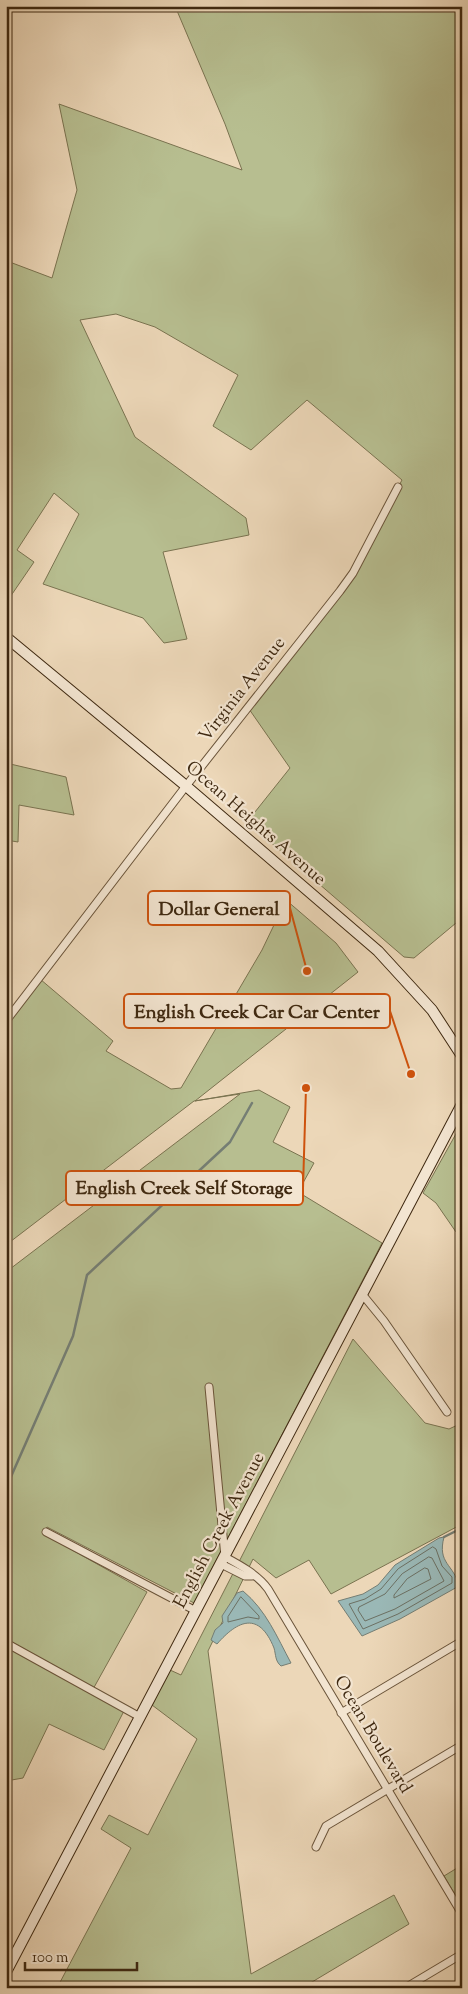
<svg xmlns="http://www.w3.org/2000/svg" width="468" height="1994" font-family="'Sorts Mill Goudy',serif">
  <rect width="100%" height="100%" fill="#ecd7b8"/>
  <filter id="stains"><feTurbulence type="fractalNoise" baseFrequency=".004" numOctaves="4"/><feColorMatrix values="0 0 0 0 .2 0 0 0 0 .09 0 0 0 0 .02 0 0 0 .5 -.17"/></filter>
  <radialGradient id="worn" r=".72"><stop offset=".6" stop-color="#630" stop-opacity="0"/><stop offset="1" stop-color="#630" stop-opacity=".3"/></radialGradient>
  <!-- green -->
  <g fill="#b7be90" stroke="#7a7350">
    <polygon points="175,6 462,6 462,918 414,958 404,957 247,822 290,768 249,709 351,574 402,480 307,400 251,450 213,426 238,375 155,327 116,314 80,320 135,437 246,518 249,535 163,552 187,639 164,643 143,618 43,584 79,514 54,493 17,550 34,562 6,603 6,263 7,261 52,278 77,190 59,104 242,170 225,124"/>
    <polygon points="6,763 66,777 74,815 19,805 18,842 6,840"/>
    <polygon points="286,900 336,943 358,972 195,1101 259,1090 290,1107 273,1142 314,1163 298,1192 382,1243 194,1603 47,1527 42,1533 147,1592 92,1691 125,1709 104,1750 49,1724 23,1778 6,1781 6,1272 240,1094 194,1101 6,1245 6,1022 40,979 113,1041 106,1051 171,1089 181,1088 262,950"/>
    <polygon points="462,1123 462,1227 456,1232 436,1203 423,1193"/>
    <polygon points="353,1339 425,1423 449,1429 462,1423 462,1524 331,1594 309,1560 276,1578 253,1559 208,1651 251,1974 394,1895 409,1924 302,1988 57,1988 131,1848 101,1829 109,1815 148,1835 197,1739 152,1705 170,1670 181,1675"/>
    <polygon points="462,1865 462,1906 444,1876"/>
  </g>
  <!-- water -->
  <g fill="#9ab8b6" stroke="#757e74">
    <path d="M 444,1537 C 437,1564 454,1564 459,1586 L 400,1619 L 362,1636 L 338,1601 L 363,1594 L 378,1585 L 395,1565 L 439,1538 Z"/>
    <path d="M 243,1591 C 266,1610 277,1637 291,1663 L 281,1666 C 275,1661 276,1655 274,1648 C 259,1611 238,1620 217,1644 L 211,1640 L 215,1630 L 223,1623 L 222,1616 L 237,1593 Z"/>
  </g>
  <g fill="none" stroke-linecap="round" stroke-linejoin="round">
    <!-- shore -->
    <g stroke="#6c7063" stroke-width="1">
      <polygon points="433,1547 436,1549 442,1566 452,1577 452,1583 398,1614 363,1629 349,1604 365,1599 381,1589 398,1569"/>
      <polygon points="429,1557 432,1558 444,1581 395,1609 365,1621 358,1610 359,1607 385,1594 402,1574"/>
      <polygon points="425,1568 428,1569 431,1579 394,1598 394,1595 407,1579"/>
      <polygon points="241,1597 259,1616 259,1619 248,1617 228,1622 228,1617"/>
    </g>
    <!-- stream -->
    <g stroke="#757e74" stroke-width="2.5">
      <polyline points="6,1488 73,1336 87,1275 230,1142 252,1103"/>
      <polyline points="444,1537 462,1528"/>
    </g>
    <defs>
      <g id="minor">
        <polyline points="6,1021 186,786 340,591 353,573 398,487"/>
        <polyline points="362,1294 384,1321 447,1412"/>
        <path d="M 209,1387 L 225,1557 C 240,1565 258,1575 268,1589 L 462,1914"/>
        <polyline points="46,1532 196,1611"/>
        <polyline points="221,1564 245,1576 252,1576"/>
        <polyline points="6,1643 140,1717"/>
        <polyline points="341,1713 462,1641"/>
        <polyline points="316,1847 326,1826 462,1745"/>
        <polyline points="405,1988 462,1954"/>
      </g>
      <g id="secondary">
        <polyline points="6,637 186,786 378,951 432,1010 462,1056"/>
        <polyline points="6,1972 462,1104"/>
      </g>
    </defs>
    <!-- minor casing -->
    <use href="#minor" stroke="#6a543a" stroke-width="9"/>
    <!-- secondary casing -->
    <use href="#secondary" stroke="#3e2810" stroke-width="12"/>
    <!-- minor -->
    <use href="#minor" stroke="#f3e5d1" stroke-width="7"/>
    <!-- secondary -->
    <use href="#secondary" stroke="#f3e5d1" stroke-width="10"/>
  </g>
  <g text-anchor="middle" dominant-baseline="central" stroke-width="4.5" stroke-linejoin="round" paint-order="stroke">
    <!-- street labels -->
    <g font-size="18" fill="#3e2810" stroke="#f3e5d1">
      <text transform="translate(243 690) rotate(-52)">Virginia Avenue</text>
      <text transform="translate(255 824) rotate(41)">Ocean Heights Avenue</text>
      <text transform="translate(220 1531) rotate(-62)">English Creek Avenue</text>
      <text transform="translate(372 1735) rotate(59)">Ocean Boulevard</text>
    </g>
  </g>
  <!-- callouts -->
  <path fill="none" stroke="#ce520d" stroke-width="2" d="M307 971L290 908M411 1074L390 1011M306 1088L303 1188"/>
  <g fill="#ce520d" stroke="#f3e5d1" stroke-width="2">
    <circle cx="307" cy="971" r="5"/>
    <circle cx="411" cy="1074" r="5"/>
    <circle cx="306" cy="1088" r="5"/>
  </g>
  <g fill="#f3e5d1" stroke="#ce520d" stroke-width="2">
    <rect x="148" y="891" width="142" height="34" rx="5"/>
    <rect x="124" y="994" width="266" height="34" rx="5"/>
    <rect x="66" y="1171" width="237" height="34" rx="5"/>
  </g>
  <g font-size="19" text-anchor="middle" font-weight="bold" fill="#3e2810">
    <text x="219" y="915">Dollar General</text>
    <text x="257" y="1018">English Creek Car Car Center</text>
    <text x="184" y="1194">English Creek Self Storage</text>
  </g>
  <!-- margin -->
  <rect width="468" height="1994" fill="none" stroke="#ecd7b8" stroke-width="25"/>
  <rect x="8" y="8" width="453" height="1979" fill="none" stroke="#3e2810" stroke-width="2.5"/>
  <rect x="12" y="12" width="443" height="1969" fill="none" stroke="#3e2810"/>
  <!-- scale -->
  <path d="M25 1962v8h112v-8" fill="none" stroke="#3e2810" stroke-width="2.5"/>
  <text x="32" y="1962" font-size="15" fill="#3e2810" stroke="#f3e5d1" stroke-width="4" paint-order="stroke">100 m</text>
  <rect width="100%" height="100%" filter="url(#stains)"/>
  <rect width="100%" height="100%" fill="url(#worn)"/>
</svg>
